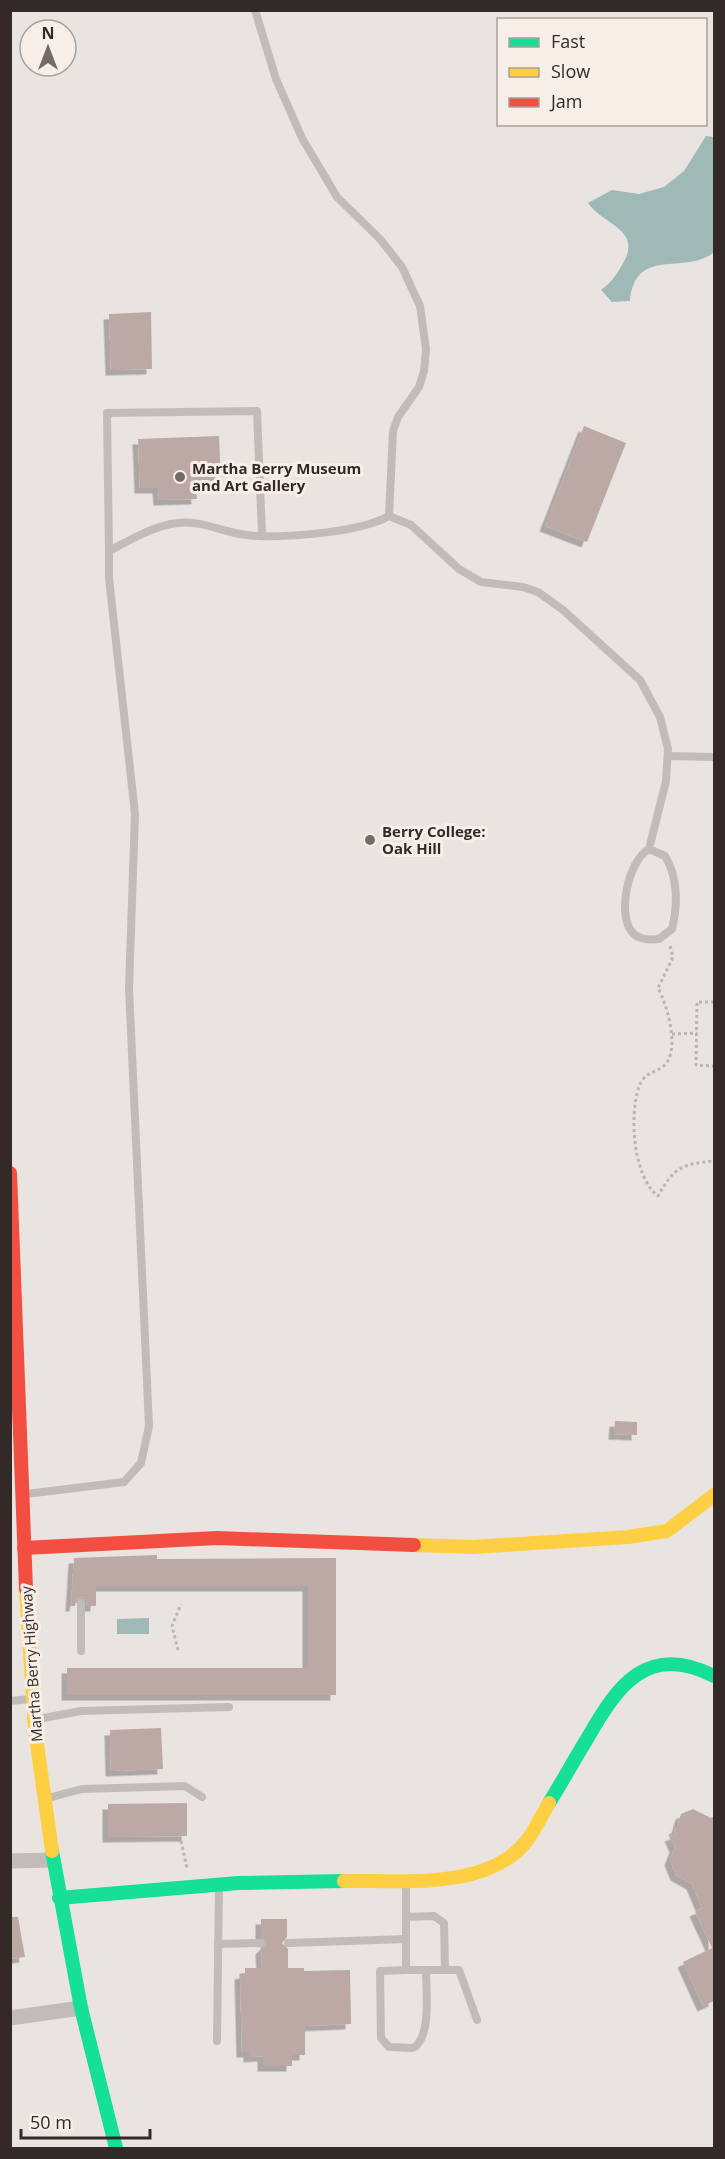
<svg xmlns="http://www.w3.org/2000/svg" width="725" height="2159" font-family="'Open Sans',sans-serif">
  <defs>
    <filter id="shadow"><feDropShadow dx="-5.5" dy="5.5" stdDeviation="0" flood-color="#0004"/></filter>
  </defs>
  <rect width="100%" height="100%" fill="#eae4e0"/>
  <!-- water -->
  <g fill="#9eb9b6">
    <path d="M 706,136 L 714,137 L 714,252 C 687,276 635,245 630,301 L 612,302 L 601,290 C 611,283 616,275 622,265 C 644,229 604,226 588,203 L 612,190 L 639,194 L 664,187 L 684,171 Z"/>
    <polygon points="149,1618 149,1634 117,1634 117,1619"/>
  </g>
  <!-- building -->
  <g fill="#bca8a4" filter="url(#shadow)">
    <polygon points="151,312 152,369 111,370 109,314"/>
    <polygon points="584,426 626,443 587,542 545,526"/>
    <polygon points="219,436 221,486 196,487 197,499 159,500 158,488 140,488 138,439"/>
    <polygon points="615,1421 637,1422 637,1435 614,1434"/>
    <polygon points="157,1555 157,1559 336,1558 336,1695 67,1695 67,1668 308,1668 308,1586 96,1586 96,1606 87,1606 86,1600 82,1597 76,1600 75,1606 71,1606 74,1558"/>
    <polygon points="161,1728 163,1769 111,1771 110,1730"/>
    <polygon points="187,1803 187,1836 108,1837 108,1804"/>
    <polygon points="693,1809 711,1818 714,1816 714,2001 703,2006 683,1962 712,1948 695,1911 702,1908 692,1884 676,1875 670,1860 675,1847 670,1836 676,1834 674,1829 677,1828 681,1814"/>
    <polygon points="10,1917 18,1917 25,1957 10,1959"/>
    <polygon points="261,1919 287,1919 287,1937 282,1943 288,1949 288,1968 304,1968 304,1971 350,1970 351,2024 305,2026 305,2055 292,2055 292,2066 263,2066 263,2056 249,2057 249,2052 242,2052 240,1974 245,1973 245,1968 262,1968 261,1949 267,1943 261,1937"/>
  </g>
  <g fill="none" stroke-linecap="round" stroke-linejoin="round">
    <!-- path -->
    <g stroke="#bbb5b2" stroke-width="3" stroke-dasharray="3 3" stroke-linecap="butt">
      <path d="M 670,946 L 673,957 L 658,988 C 667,1004 682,1054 662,1067 C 652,1074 644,1073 639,1087 C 629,1115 633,1177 658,1196 C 674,1167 682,1164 714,1161"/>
      <polyline points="714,1002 697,1002 696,1065 714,1066"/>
      <polyline points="672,1034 697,1033"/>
      <polyline points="178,1650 172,1626 181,1604"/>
      <polyline points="181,1841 187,1868"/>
    </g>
    <!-- lane -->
    <g stroke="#c2bcb9" stroke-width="8">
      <path d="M 389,516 L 411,525 L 459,569 L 481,582 L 523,587 L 538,592 L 563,610 L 640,680 L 660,717 L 668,749 L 666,781 L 649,849 C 628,861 617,914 632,932 C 639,940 649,940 659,939 L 672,929 C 678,905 678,877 665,856 L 649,849"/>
      <polyline points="109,551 107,413 257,411 262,535"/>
      <polyline points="668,756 714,757"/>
      <path d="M 26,1494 L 124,1482 L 141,1463 L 149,1426 L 129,988 L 135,814 L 109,578 L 109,551 C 130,540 153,526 177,523 C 197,520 216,529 235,533 C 269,541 359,533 389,516 L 393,431 L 398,417 L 419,387 L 424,371 L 426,349 L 420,306 L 402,267 L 380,239 L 337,197 L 302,138 L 276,79 L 255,10"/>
      <polyline points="81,1603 81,1651"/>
      <polyline points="10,1701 31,1699"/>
      <polyline points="38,1719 81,1711 229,1707"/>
      <polyline points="48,1798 82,1789 185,1786 202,1797"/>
      <path d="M 406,1917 L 434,1916 L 444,1923 L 445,1970 L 426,1970 C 426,1989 432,2038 413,2048 L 389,2047 L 381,2038 L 380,1971 L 406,1970 C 406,1941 406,1912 406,1882"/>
      <polyline points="288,1943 406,1939"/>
      <polyline points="218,1944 261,1943"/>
      <polyline points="406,1970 426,1970"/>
      <polyline points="445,1970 459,1970 477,2020"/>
      <polyline points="217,2041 219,1886"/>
    </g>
    <!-- street -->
    <g stroke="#c2bcb9" stroke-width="15">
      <polyline points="10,1861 52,1860"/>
      <polyline points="10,2018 81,2008"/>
    </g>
    <!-- fast -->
    <g stroke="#16e098" stroke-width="14">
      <path d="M 549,1803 C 562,1782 574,1760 587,1739 C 617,1686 647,1642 714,1676"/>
      <polyline points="52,1851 81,2008 116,2148"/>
      <polyline points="59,1898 238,1883 344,1881"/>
    </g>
    <!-- slow -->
    <g stroke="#ffcf43" stroke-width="14">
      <polyline points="414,1545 473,1547 628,1537 667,1531 714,1495"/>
      <polyline points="26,1589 35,1730 52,1851"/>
      <path d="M 344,1881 C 400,1880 490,1891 528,1839 C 536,1828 542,1815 549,1803"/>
    </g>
    <!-- jam -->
    <g stroke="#f24e42" stroke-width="14">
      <polyline points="10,1173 26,1589"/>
      <polyline points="24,1548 217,1538 414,1545"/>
    </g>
  </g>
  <!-- markers -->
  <g fill="#736b68" stroke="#f6eee7" stroke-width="2">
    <circle cx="180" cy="477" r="6"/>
    <circle cx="370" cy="840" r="6"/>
  </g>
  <g text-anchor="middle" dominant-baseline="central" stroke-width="6" stroke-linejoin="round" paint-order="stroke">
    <!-- poi labels -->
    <g font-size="15" font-weight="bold" fill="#332a28" stroke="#f6eee7" text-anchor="start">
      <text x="192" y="468">Martha Berry Museum<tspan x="192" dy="17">and Art Gallery</tspan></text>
      <text x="382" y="831">Berry College:<tspan x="382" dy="17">Oak Hill</tspan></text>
    </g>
    <!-- street labels -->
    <g font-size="15" fill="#332a28" stroke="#f6eee7">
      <text transform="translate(31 1664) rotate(-94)">Martha Berry Highway</text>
    </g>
  </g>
  <!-- border -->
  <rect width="725" height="2159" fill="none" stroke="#332a28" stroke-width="24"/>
  <!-- legend -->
  <rect x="497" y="18" width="210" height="108" fill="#f6eee7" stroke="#a8a09b" stroke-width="1.5"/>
  <rect x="509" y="38" width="30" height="9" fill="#16e098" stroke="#a8a09b" stroke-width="1.5"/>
  <text x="551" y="48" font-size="18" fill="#332a28">Fast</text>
  <rect x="509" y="68" width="30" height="9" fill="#ffcf43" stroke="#a8a09b" stroke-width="1.5"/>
  <text x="551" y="78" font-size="18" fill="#332a28">Slow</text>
  <rect x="509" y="98" width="30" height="9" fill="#f24e42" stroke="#a8a09b" stroke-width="1.5"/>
  <text x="551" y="108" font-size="18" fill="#332a28">Jam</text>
  <!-- north arrow -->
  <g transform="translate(48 48)"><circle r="28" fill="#f6eee7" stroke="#a8a09b" stroke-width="1.5"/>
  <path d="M0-4.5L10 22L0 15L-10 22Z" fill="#736b68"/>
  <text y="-9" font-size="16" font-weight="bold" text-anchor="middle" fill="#332a28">N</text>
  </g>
  <!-- scale -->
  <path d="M21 2129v9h129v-9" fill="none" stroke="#332a28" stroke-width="3"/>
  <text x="30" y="2129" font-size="18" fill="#332a28" stroke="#f6eee7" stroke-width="4.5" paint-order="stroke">50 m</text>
</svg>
